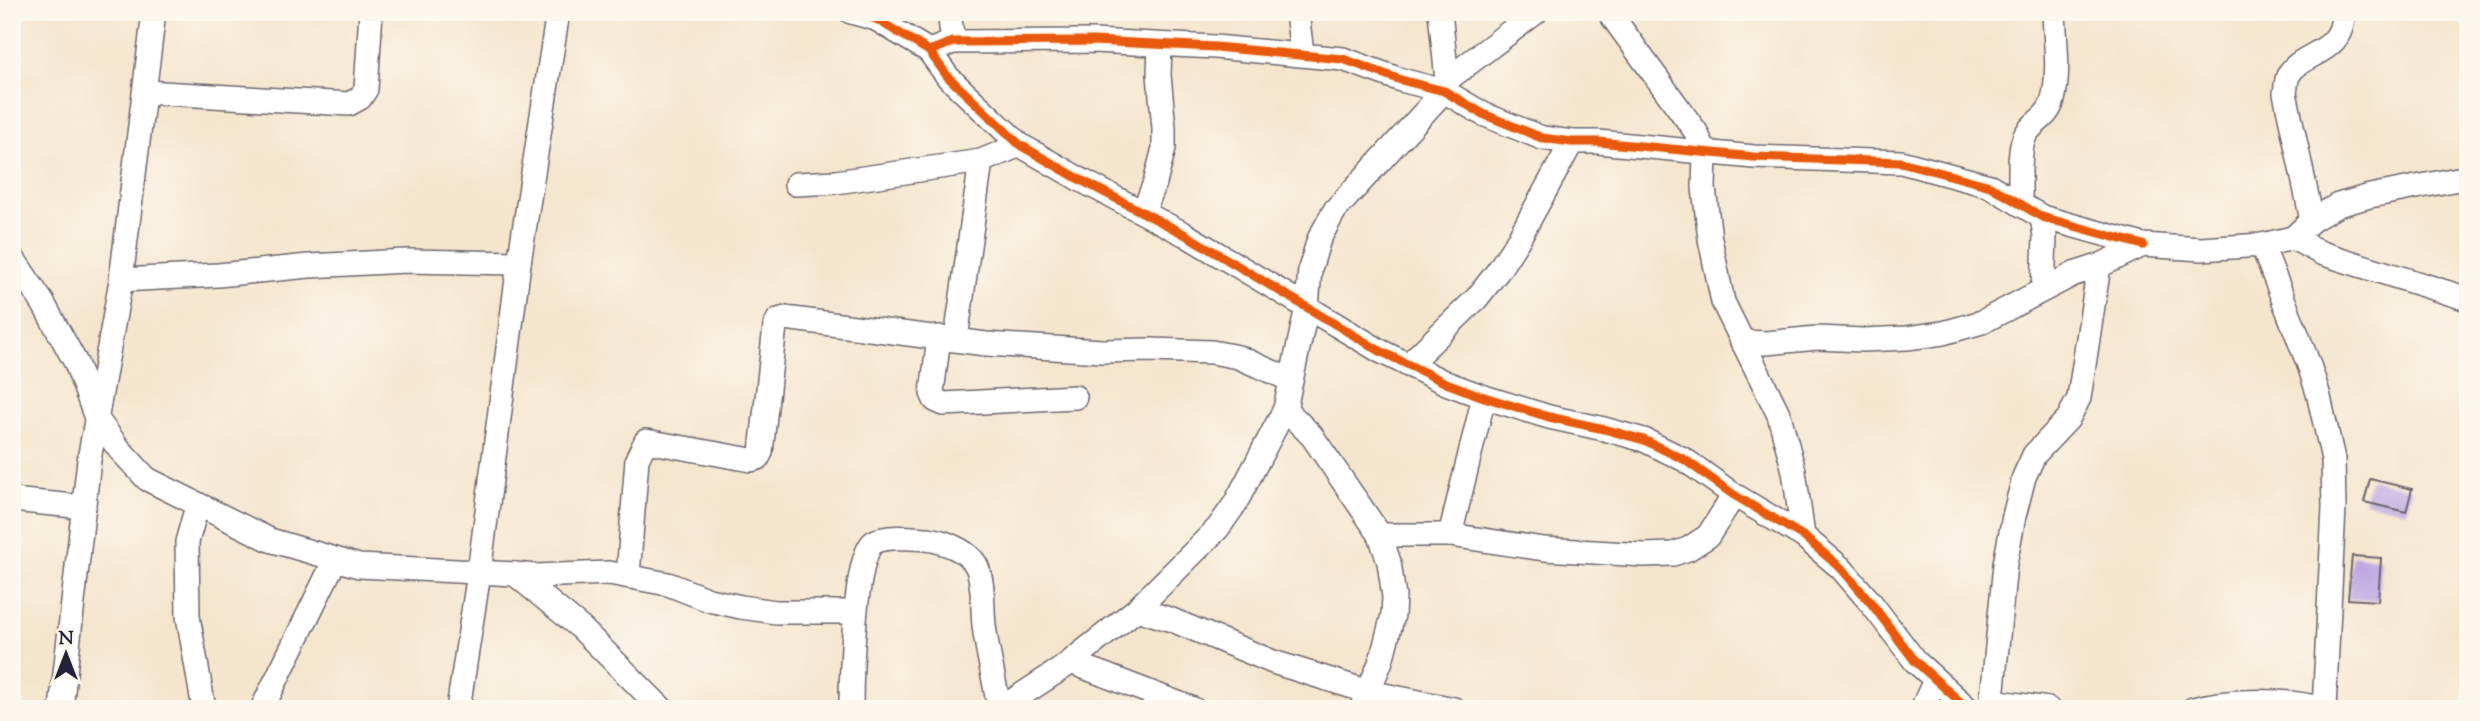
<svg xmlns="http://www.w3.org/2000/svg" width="2480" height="721" font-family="'Sorts Mill Goudy',serif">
  <rect width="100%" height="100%" fill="#fbf7ec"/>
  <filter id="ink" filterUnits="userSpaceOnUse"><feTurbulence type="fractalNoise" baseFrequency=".0143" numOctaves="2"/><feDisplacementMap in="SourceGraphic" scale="14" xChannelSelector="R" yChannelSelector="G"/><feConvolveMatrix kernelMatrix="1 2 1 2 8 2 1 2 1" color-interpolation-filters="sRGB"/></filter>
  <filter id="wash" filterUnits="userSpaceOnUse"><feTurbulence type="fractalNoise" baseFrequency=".00686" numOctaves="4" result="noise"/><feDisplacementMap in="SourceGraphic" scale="28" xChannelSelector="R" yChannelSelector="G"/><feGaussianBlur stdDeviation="1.57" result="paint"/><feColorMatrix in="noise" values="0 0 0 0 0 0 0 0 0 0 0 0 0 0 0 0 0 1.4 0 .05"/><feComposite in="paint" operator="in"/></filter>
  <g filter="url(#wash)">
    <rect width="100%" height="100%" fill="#f5e5cd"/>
    <g id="blocks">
      <!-- building -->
      <g fill="#bfa9e2">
        <polygon points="2370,479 2412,489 2406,512 2364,502"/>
        <polygon points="2352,556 2381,558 2378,601 2348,599"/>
      </g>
    </g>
  </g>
  <g filter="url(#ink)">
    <use href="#blocks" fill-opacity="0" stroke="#6c666e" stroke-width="2"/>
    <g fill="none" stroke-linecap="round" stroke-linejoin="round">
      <defs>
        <g id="street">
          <polyline points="851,12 876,19 929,51 948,77 1020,145 1079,179 1186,235 1380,351 1446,383 1484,397 1549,417 1604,429 1644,440 1685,460 1734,495 1803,536 1841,568 1871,603 1915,661 1968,709"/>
          <polyline points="949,12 953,42"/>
          <polyline points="1297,12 1302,54"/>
          <polyline points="1440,12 1447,80"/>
          <polyline points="1609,12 1696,132 1705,152 1704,188 1710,239 1723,302 1779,415 1794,471 1803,536"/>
          <polyline points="929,51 953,42 1093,41 1215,47 1343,59 1401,80 1444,91 1483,114 1542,138 1572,142 1598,142 1754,157 1901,162 1990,186 2042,217 2143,245"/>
          <polyline points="145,92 349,104 360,98 366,89 371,12"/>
          <polyline points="796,184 836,182 981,161 1020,145"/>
          <path d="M 2020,204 C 2021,187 2017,148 2026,134 C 2035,120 2048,118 2053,100 C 2060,72 2055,41 2054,12"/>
          <polyline points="1143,212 1155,183 1164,148 1164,128 1159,75 1160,45"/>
          <polyline points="2042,217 2045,236 2043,289"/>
          <path d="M 2312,220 L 2285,93 C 2286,88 2286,81 2288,76 C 2300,51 2344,56 2343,12"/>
          <polyline points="2293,238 2321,253 2468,299"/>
          <polyline points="2262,245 2309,365 2318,393 2333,459 2334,508 2324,709"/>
          <polyline points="12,257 43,303 76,363 96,418 120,450 147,479 270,540 359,566 515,574 582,629 662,709"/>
          <polyline points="121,280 218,275 309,266 406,261 519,263"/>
          <polyline points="939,337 932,393 935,400 944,404 1075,397"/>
          <polyline points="956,339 981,161"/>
          <polyline points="1742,342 1766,343 1817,338 1863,340 1907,338 1943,333 1982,322 2074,274 2099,266 2143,245 2201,249 2262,245 2293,238 2312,220 2338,205 2370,196 2468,177"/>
          <polyline points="1408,365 1477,298 1498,271 1518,240 1572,142"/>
          <polyline points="1285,409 1312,436 1380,535 1389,562 1394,597 1393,615 1381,661 1361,709"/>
          <polyline points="12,500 84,507"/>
          <polyline points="197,506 187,542 188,616 204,709"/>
          <polyline points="1380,535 1450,535 1544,549 1644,555 1673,554 1688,549 1708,536 1734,495"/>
          <polyline points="1450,535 1484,397"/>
          <polyline points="515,574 535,576 609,573 668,584 709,600 741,607 776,612 855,612"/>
          <polyline points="628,576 637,459 646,441 751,460 758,458 761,452 775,326 778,320 785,318 986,344 1102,351 1150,350 1212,352 1238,357 1291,380"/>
          <polyline points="1137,609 1172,620 1273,662 1369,692 1454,709"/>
          <polyline points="1071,662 1193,709"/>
          <polyline points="1993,701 2048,709"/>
          <polyline points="61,709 89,460 121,280 154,12"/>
          <polyline points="262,709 335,560"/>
          <polyline points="458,709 479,573 519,263 558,12"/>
          <path d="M 851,709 C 851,682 854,555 874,542 C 887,535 913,538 927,539 C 943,541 970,551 977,567 C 984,583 982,607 984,625 C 987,653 995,680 999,709"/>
          <polyline points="1000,709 1064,667 1137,609 1218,528 1235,504 1285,409 1307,307 1310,269 1319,239 1335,210 1444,91 1447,80 1536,12"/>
          <polyline points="1922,709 1935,680"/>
          <polyline points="1991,709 2005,564 2014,516 2024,477 2034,455 2068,419 2079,398 2099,266"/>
          <path d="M 2193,709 C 2230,699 2287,699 2323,709"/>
        </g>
      </defs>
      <!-- street casing -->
      <use href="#street" stroke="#6c666e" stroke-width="26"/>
      <!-- street -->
      <use href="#street" stroke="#fff" stroke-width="23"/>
      <defs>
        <g id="cycleway">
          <polyline points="851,12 876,19 929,51 948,77 1020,145 1079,179 1186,235 1380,351 1446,383 1484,397 1549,417 1604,429 1644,440 1685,460 1734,495 1803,536 1841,568 1871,603 1915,661 1968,709"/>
          <polyline points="929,51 953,42 1093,41 1215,47 1343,59 1401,80 1444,91 1483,114 1542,138 1572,142 1598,142 1754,157 1901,162 1990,186 2042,217 2143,245"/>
        </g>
      </defs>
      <!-- cycleway casing -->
      <use href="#cycleway" stroke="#fbf7ec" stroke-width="13"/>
      <!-- cycleway -->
      <use href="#cycleway" stroke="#e8590c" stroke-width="9"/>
    </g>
  </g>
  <!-- margin -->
  <rect width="2480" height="721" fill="none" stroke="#fbf7ec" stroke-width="42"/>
  <!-- north arrow -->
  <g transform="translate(66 654)" stroke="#fbf7ec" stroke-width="5" paint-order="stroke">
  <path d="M0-5L12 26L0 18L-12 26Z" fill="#22223b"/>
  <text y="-10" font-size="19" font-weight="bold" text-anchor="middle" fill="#22223b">N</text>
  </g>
</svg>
